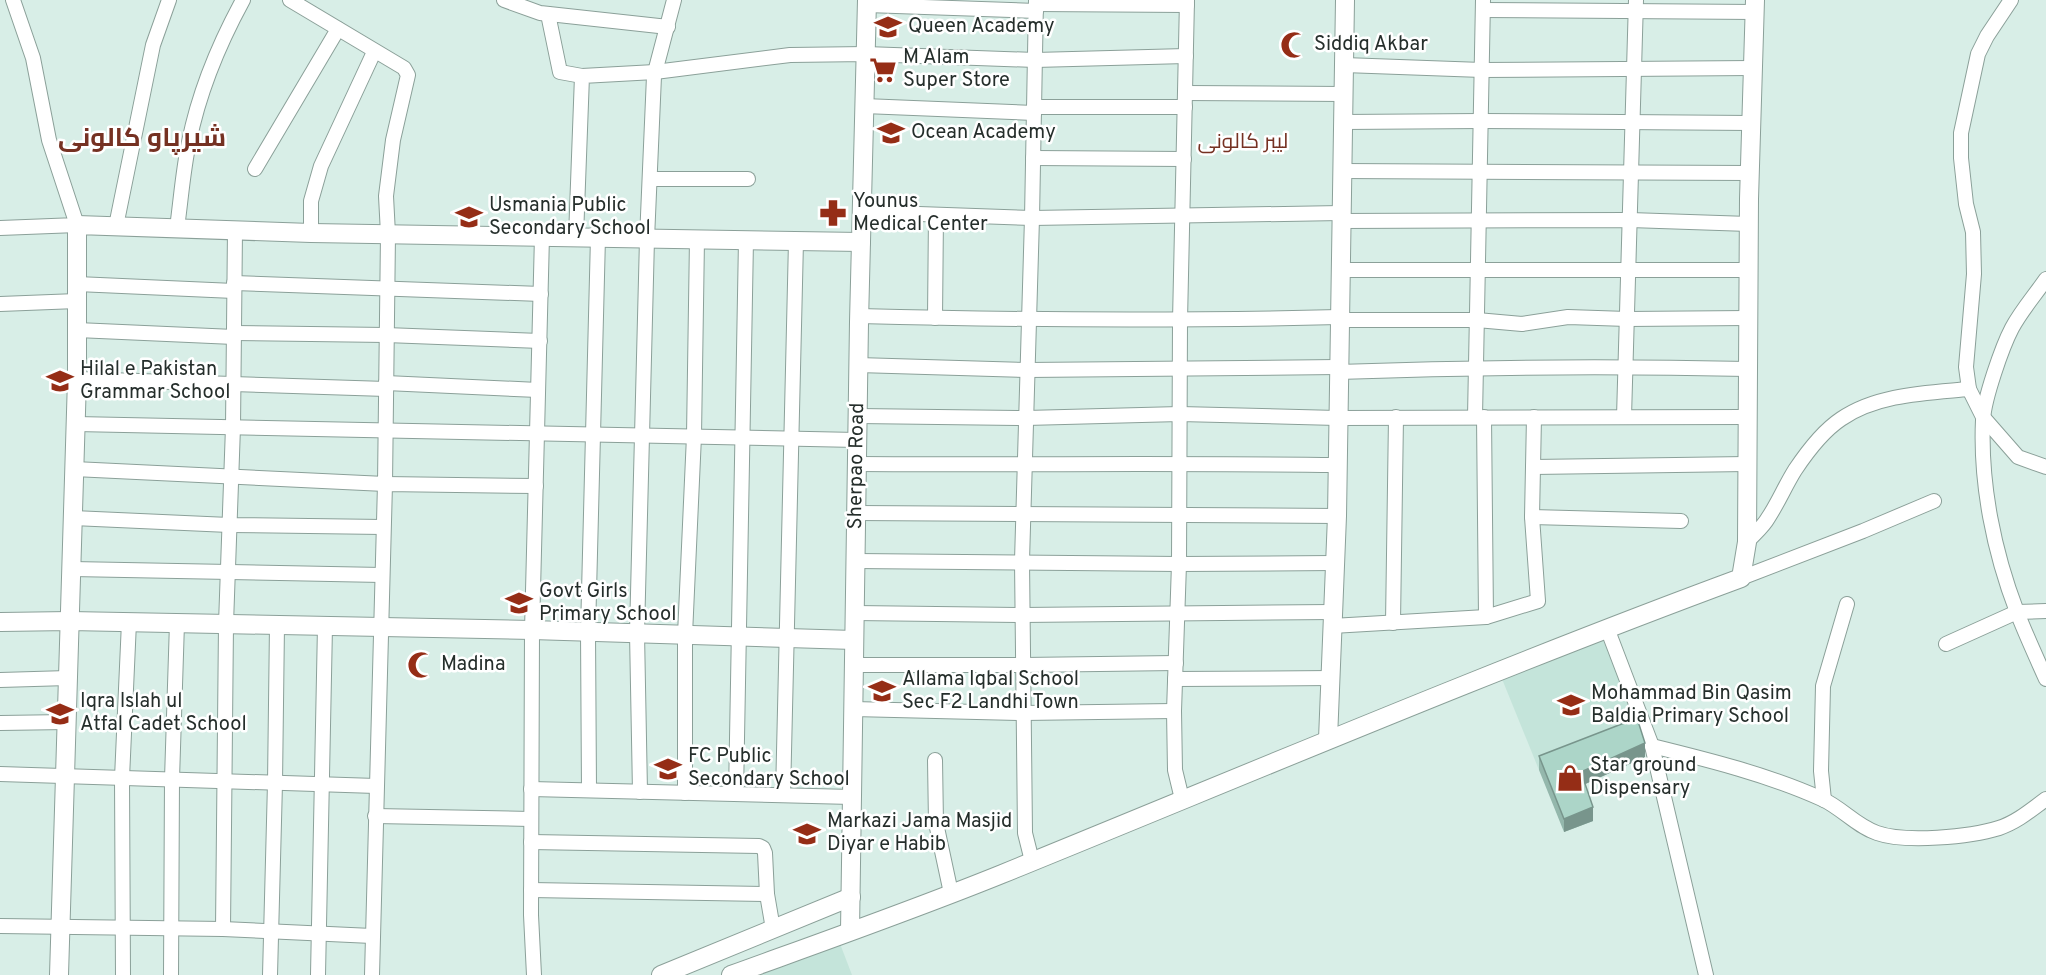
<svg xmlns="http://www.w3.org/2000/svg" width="2046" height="975" font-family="Overpass,Cairo,sans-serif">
  <rect width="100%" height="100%" fill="#d8eee7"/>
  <!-- built -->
  <g fill="#c4e4da">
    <polygon points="1603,640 1640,731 1539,770 1502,679"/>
    <polygon points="839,941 852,975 753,975"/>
  </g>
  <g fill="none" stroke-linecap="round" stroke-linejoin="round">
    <defs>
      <g id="minor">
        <polyline points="504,0 540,13 668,27"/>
        <polyline points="2011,0 1987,36 1978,54 1961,133 1961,158 1966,204 1973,232 1974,274 1966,367 1969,389 1983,417 2018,457 2046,467"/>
        <polyline points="1036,4 1187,5"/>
        <polyline points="867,5 1036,11"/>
        <polyline points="1483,10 1755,12"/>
        <polyline points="548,14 560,72 582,76"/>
        <polyline points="1344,65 1482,70 1753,68"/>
        <polyline points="1185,93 1344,94"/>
        <polyline points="864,106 1034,113"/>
        <polyline points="1034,107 1185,107"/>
        <polyline points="1343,122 1481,121 1751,123"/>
        <polyline points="1033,158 1184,159"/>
        <polyline points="255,169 338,29"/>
        <polyline points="1342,171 1750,173"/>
        <polyline points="650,179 748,179"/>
        <polyline points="862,212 1032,218 1341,213"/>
        <polyline points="1341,221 1630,220 1749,224"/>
        <polyline points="116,226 153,45 169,0"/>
        <polyline points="0,228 77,225 49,140 33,58 13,0"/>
        <path d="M 177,228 C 181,199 183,170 189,142 C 199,92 219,44 243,0"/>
        <polyline points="311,233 311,201 321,166 374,52"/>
        <polyline points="576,237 582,76 655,72 790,55 866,54 1035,60 1186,56"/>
        <polyline points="1340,270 1749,270"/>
        <path d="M 2046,279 C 2035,295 2021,311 2012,328 C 2002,347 1984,399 1983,420 C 1980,484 1994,552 2017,612 C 2026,635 2036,657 2046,679"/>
        <polyline points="234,283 541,294"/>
        <polyline points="77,284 234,291"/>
        <polyline points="0,304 77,301"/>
        <path d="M 859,316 C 1020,320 1179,321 1339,317"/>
        <polyline points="935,318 936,215"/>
        <polyline points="1339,320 1477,320 1522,324 1568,317 1627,319 1748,318"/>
        <polyline points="77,330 234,337"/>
        <polyline points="234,333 386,335 540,341"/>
        <polyline points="858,365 1027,370 1338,367"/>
        <path d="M 1338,372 C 1475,367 1611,366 1748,369"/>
        <polyline points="77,379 386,389"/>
        <polyline points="386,383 538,390"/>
        <polyline points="858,416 1026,418 1180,414 1337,418 1748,417"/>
        <polyline points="1475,417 1483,0"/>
        <polyline points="1484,417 1486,617"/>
        <polyline points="1624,417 1636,0"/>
        <polyline points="76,424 857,440"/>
        <path d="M 857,464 C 1017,465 1177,463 1337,465"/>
        <polyline points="1533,467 1747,464"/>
        <polyline points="74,469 385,484 388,234 386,196 393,140 408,75 404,68 290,0"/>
        <polyline points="856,513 1337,516"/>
        <polyline points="1532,517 1681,521"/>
        <polyline points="73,518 229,525 383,527"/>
        <path d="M 1747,542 C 1754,534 1763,527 1768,518 C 1778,503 1785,486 1795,470 C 1807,452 1823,431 1841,419 C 1877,394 1927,393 1969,389"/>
        <polyline points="856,561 1179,564 1334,563"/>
        <polyline points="72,569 382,575"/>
        <polyline points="1741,578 1863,531 1934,501"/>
        <polyline points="855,613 1022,615 1333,612"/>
        <polyline points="1393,623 1396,417"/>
        <polyline points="1332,626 1486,617 1538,601 1532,517 1534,417"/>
        <polyline points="1607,628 1652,746 1706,975"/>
        <polyline points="1946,644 2017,612 2046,611"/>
        <polyline points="854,665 1023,665 1176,663"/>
        <polyline points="1175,679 1332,678"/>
        <polyline points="0,680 68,678"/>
        <polyline points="853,709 1023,713 1174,711"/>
        <polyline points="0,723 67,722"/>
        <path d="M 1652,746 C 1709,760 1769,775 1822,799 C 1842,808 1856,826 1877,833 C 1905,843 1970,837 1999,828 C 2017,822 2031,810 2046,799"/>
        <polyline points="935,760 936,823 951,893"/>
        <polyline points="0,774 376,786"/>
        <polyline points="531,789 852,797"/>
        <polyline points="589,790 588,632 598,237"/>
        <polyline points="640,792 637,633 647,239 654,76 674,0"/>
        <polyline points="685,793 685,635 694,436 697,239"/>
        <polyline points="736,794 746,240"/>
        <polyline points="783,795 796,241"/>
        <polyline points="1182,799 1175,770 1174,711 1179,564 1180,321 1187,0"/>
        <polyline points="1824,800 1821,771 1823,686 1847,604"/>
        <polyline points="375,816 531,819"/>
        <polyline points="531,842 759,846 763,848 765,853 767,894 773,929"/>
        <polyline points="1032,861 1025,833 1022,561 1032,218 1036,0"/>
        <polyline points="531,890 767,894"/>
        <polyline points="0,926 223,929 372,936"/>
        <polyline points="223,929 226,624 233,427 235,230"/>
        <polyline points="123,975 122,778 129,622"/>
        <polyline points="171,975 172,779 177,623"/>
        <polyline points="270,975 275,783 277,625"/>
        <polyline points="318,975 325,626"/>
        <polyline points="372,975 385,484 536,486"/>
        <polyline points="534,975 531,915 532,630 542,236"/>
      </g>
      <g id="tertiary">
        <polyline points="0,622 70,621 532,630 854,640"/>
        <polyline points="1328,739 1337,516 1345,0"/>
        <polyline points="850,931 859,322 867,0"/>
        <polyline points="59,975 77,379 77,225 311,233 861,242"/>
        <polyline points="661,975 851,897"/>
        <path d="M 731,975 C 822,942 913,910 1002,874 C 1248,774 1492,670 1741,578 L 1747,542 L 1749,199 L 1755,0"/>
      </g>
    </defs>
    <!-- minor casing -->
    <use href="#minor" stroke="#8ba099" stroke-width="16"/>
    <!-- tertiary casing -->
    <use href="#tertiary" stroke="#8ba099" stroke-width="20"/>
    <!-- minor -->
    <use href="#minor" stroke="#fff" stroke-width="14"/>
    <!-- tertiary -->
    <use href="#tertiary" stroke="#fff" stroke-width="18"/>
  </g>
  <!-- wall -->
  <polygon fill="#94b7ac" points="1539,756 1645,757 1585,784 1593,821 1564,832 1539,770"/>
  <!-- shaded-wall -->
  <g fill="#78958c">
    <polygon points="1645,743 1645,757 1581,786 1581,772"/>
    <polygon points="1593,807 1593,821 1564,832 1564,819"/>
  </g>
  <!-- building -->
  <polygon fill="#acd5c8" stroke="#78958c" stroke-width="1.5" points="1637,718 1645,743 1581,772 1593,807 1564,819 1539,756"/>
  <!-- icons -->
  <defs>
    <symbol id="school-bare" viewBox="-9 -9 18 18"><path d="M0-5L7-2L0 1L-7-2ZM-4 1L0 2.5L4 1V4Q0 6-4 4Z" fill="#952d16" stroke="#fff" stroke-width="2.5" paint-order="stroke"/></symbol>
    <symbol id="mosque-bare" viewBox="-9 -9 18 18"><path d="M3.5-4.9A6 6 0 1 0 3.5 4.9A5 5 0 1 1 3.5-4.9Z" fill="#952d16" stroke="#fff" stroke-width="2.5" paint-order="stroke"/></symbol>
    <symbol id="supermarket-bare" viewBox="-9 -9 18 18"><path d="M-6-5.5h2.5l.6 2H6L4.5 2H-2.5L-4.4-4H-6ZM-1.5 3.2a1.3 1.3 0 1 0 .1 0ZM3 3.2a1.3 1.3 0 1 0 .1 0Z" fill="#952d16" stroke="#fff" stroke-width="2.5" paint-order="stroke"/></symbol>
    <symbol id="pharmacy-bare" viewBox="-9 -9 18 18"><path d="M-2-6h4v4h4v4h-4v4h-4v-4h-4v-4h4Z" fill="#952d16" stroke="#fff" stroke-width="2.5" paint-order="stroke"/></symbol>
    <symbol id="shop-bare" viewBox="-9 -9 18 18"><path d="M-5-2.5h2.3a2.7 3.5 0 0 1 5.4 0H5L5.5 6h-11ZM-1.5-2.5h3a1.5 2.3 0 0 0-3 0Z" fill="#952d16" stroke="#fff" stroke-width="2.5" paint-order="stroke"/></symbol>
  </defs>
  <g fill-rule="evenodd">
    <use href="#school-bare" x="869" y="8" width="38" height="38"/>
    <use href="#mosque-bare" x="1275" y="26" width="38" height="38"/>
    <use href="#supermarket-bare" x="864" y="51" width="38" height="38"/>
    <use href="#school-bare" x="872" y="114" width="38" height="38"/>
    <use href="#pharmacy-bare" x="814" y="194" width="38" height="38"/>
    <use href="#school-bare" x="450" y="198" width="38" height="38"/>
    <use href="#school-bare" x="41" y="362" width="38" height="38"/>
    <use href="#school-bare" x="500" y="584" width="38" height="38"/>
    <use href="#mosque-bare" x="402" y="646" width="38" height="38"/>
    <use href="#school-bare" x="863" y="672" width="38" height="38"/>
    <use href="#school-bare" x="1552" y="686" width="38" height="38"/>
    <use href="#school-bare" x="41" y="695" width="38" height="38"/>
    <use href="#school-bare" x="649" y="750" width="38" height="38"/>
    <use href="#shop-bare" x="1551" y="759" width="38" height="38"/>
    <use href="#school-bare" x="788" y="815" width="38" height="38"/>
  </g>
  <g text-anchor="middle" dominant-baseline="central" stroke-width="5" stroke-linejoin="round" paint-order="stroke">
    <!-- poi labels -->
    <g font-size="20" fill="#252e2b" stroke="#fff" text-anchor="start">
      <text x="908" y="27">Queen Academy</text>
      <text x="1314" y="45">Siddiq Akbar</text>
      <text x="903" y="58">M Alam<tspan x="903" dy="23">Super Store</tspan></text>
      <text x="911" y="133">Ocean Academy</text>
      <text x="853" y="202">Younus<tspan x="853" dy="23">Medical Center</tspan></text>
      <text x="489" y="206">Usmania Public<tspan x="489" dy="23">Secondary School</tspan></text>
      <text x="80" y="370">Hilal e Pakistan<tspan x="80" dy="23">Grammar School</tspan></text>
      <text x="539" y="592">Govt Girls<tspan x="539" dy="23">Primary School</tspan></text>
      <text x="441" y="665">Madina</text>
      <text x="902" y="680">Allama Iqbal School<tspan x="902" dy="23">Sec F2 Landhi Town</tspan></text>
      <text x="1591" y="694">Mohammad Bin Qasim<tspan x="1591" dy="23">Baldia Primary School</tspan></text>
      <text x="80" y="702">Iqra Islah ul<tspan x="80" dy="23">Atfal Cadet School</tspan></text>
      <text x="688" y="757">FC Public<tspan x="688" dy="23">Secondary School</tspan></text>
      <text x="1590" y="766">Star ground<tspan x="1590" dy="23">Dispensary</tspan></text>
      <text x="827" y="822">Markazi Jama Masjid<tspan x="827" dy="23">Diyar e Habib</tspan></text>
    </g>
    <!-- street labels -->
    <g font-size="20" fill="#252e2b" stroke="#fff">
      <text transform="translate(857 466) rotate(-89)">Sherpao Road</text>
    </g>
    <!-- neighbourhood labels -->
    <g font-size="21" fill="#753122" stroke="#fff">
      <text x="1243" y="142">لیبر کالونی</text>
    </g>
    <!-- district labels -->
    <g font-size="26" font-weight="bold" fill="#753122" stroke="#fff">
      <text x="142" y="139">شیرپاو کالونی</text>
    </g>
  </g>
</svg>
